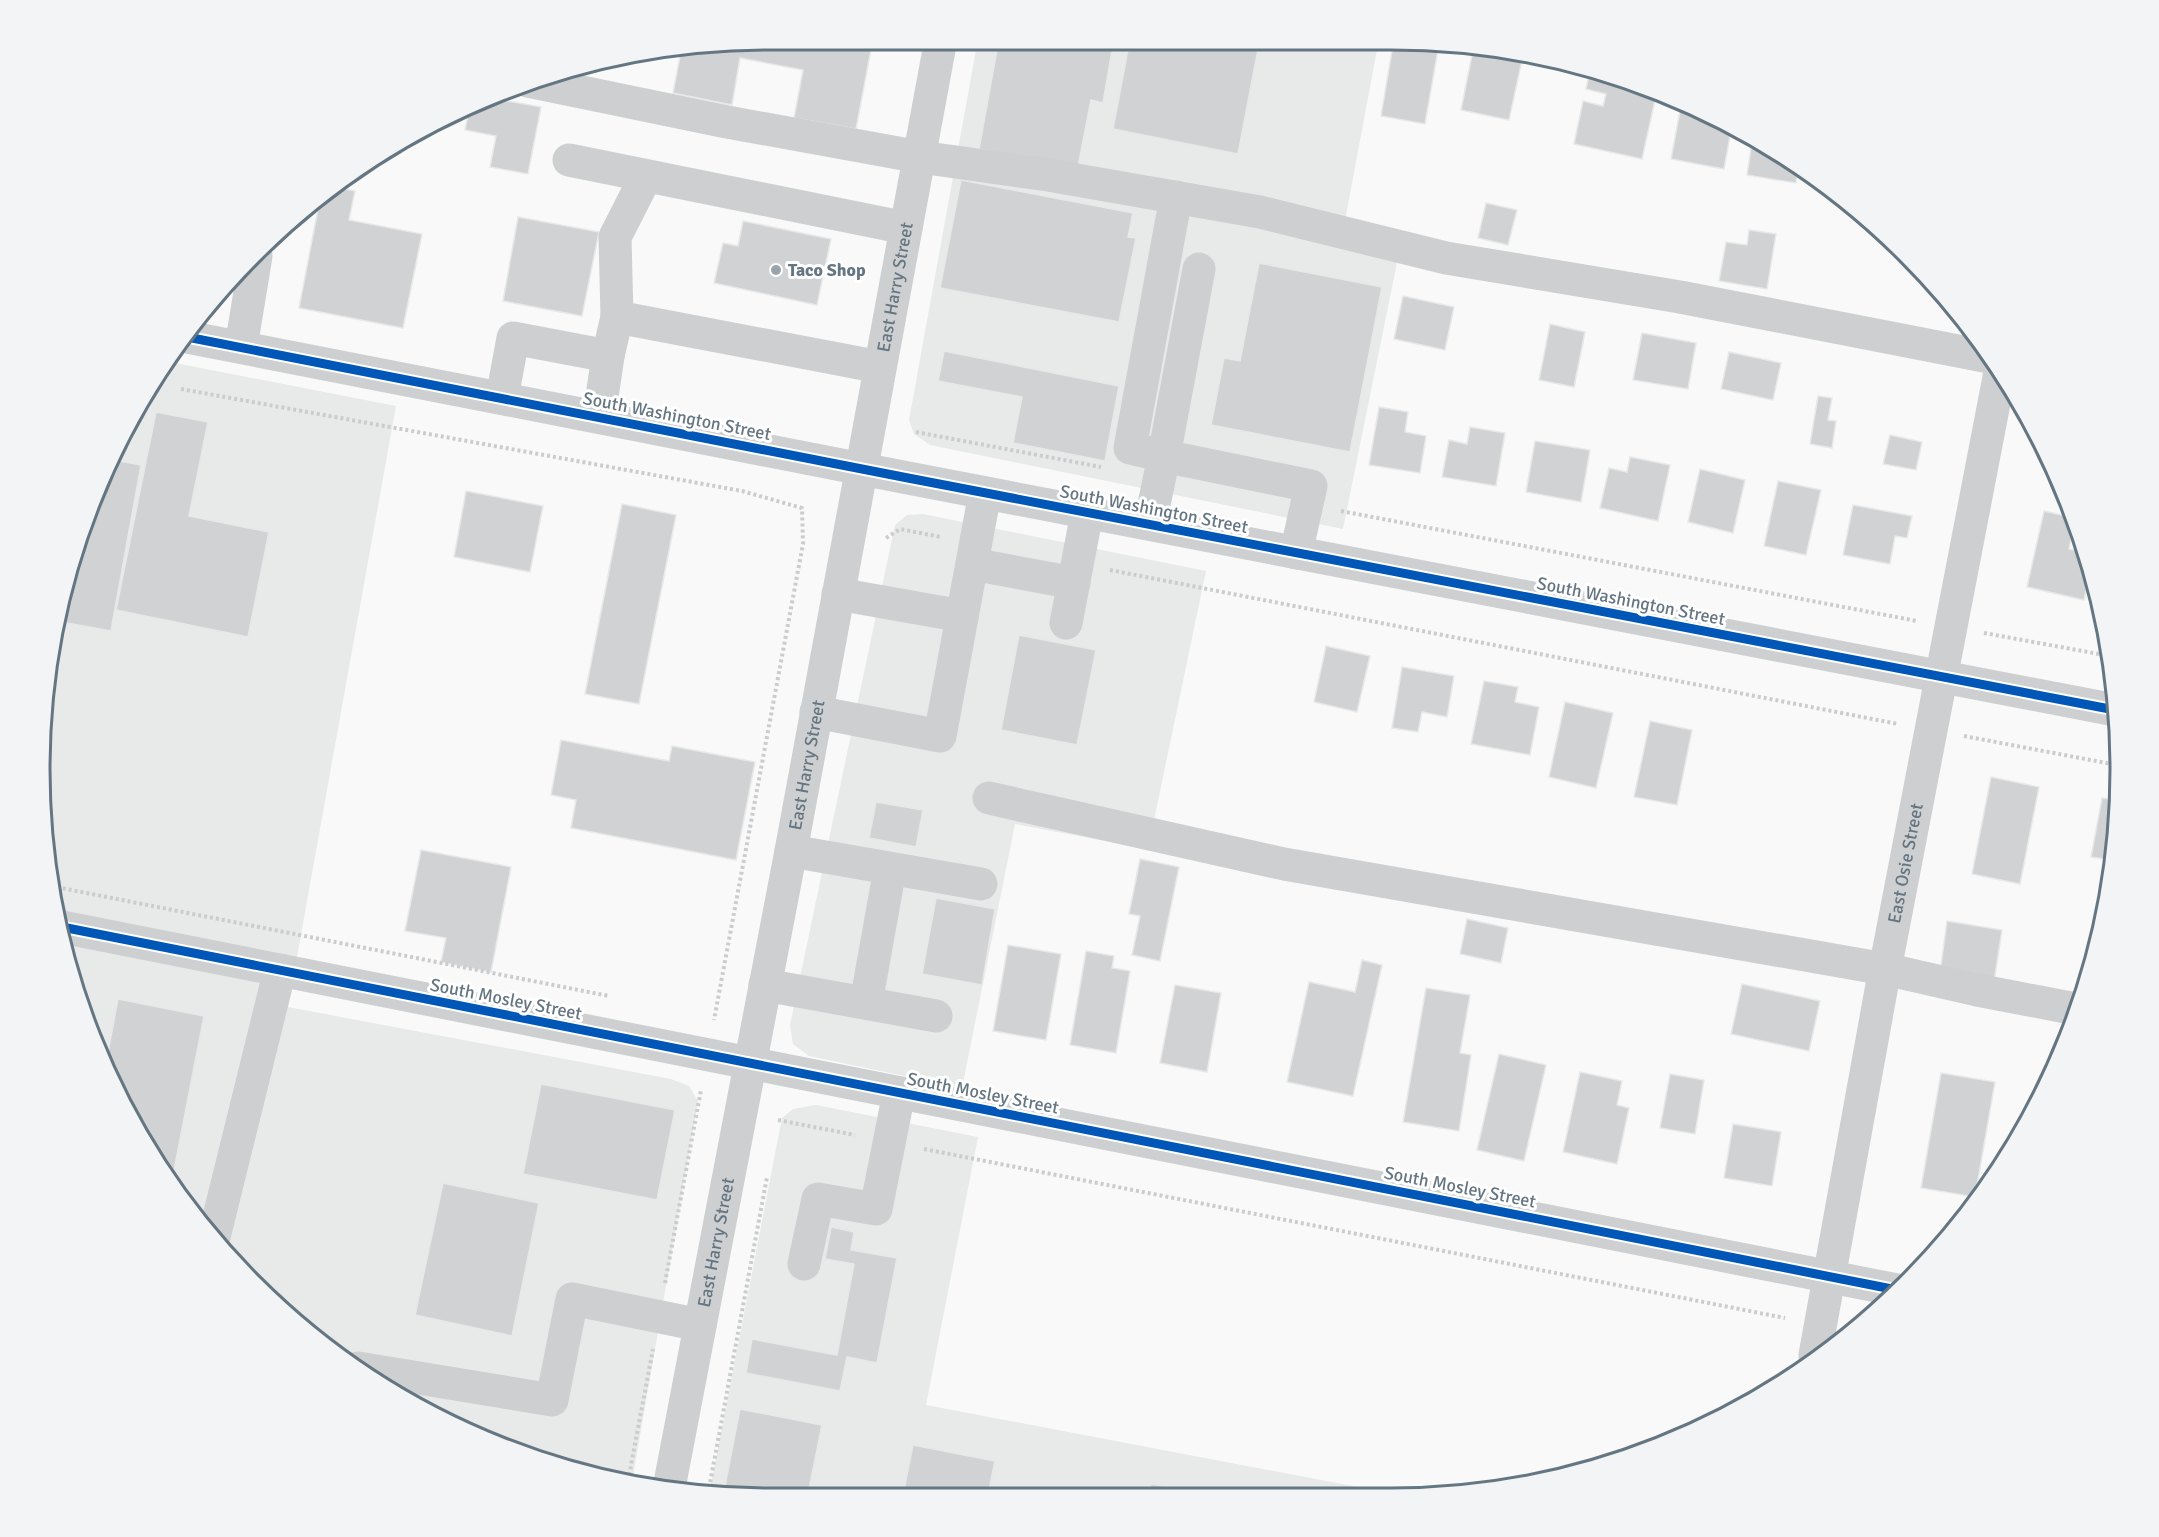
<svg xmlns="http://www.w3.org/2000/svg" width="2159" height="1537" font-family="Signika,sans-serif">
  <rect width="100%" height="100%" fill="#f9f9f9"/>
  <!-- built -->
  <g fill="#e8e9e9">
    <polygon points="978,39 1379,39 1345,221 1403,233 1343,529 930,445 914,434 909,420"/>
    <polygon points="170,362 396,406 288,1007 671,1079 689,1086 698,1101 632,1482 580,1473 446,1423 325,1347 220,1249 162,1173 95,1048 45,864 45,673 64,579 114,446"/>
    <polygon points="923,514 1206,571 1148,849 1015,824 962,1088 809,1056 793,1044 790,1025 895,525 907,515"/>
    <polygon points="816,1105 978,1137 926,1405 1384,1492 721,1496 709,1495 782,1118 793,1109"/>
  </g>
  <!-- building -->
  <g fill="#d0d2d3" stroke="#e8e8e8" stroke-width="1.5">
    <polygon points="768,39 873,39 856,129 794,118 803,70 740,58 732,105 673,93 681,51"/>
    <polygon points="999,39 1114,39 1103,103 1091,100 1078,167 979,149"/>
    <polygon points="1130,39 1260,39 1238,154 1113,129"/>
    <polygon points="1394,39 1439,44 1425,124 1381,116"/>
    <polygon points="1473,50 1522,60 1509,120 1461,110"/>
    <polygon points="1590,70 1657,91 1642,159 1574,144 1583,101 1603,106 1606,94 1586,89"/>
    <polygon points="486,97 541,107 528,174 490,167 496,136 465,130 470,105"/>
    <polygon points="1682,100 1732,125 1724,169 1671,159"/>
    <polygon points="1753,136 1798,168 1796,183 1747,175"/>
    <polygon points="961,180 1133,213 1128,237 1136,238 1119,322 940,288"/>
    <polygon points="335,187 355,191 349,220 422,234 403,328 299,308 320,199"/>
    <polygon points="1486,203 1517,210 1508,245 1478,238"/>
    <polygon points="518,217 599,232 582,316 503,301"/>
    <polygon points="743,221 831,239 817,305 714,283 723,243 738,246"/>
    <polygon points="1749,230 1776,234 1767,289 1719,281 1726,242 1747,245"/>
    <polygon points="1259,263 1382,287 1350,452 1211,425 1224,358 1240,361"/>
    <polygon points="1403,296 1454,307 1445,350 1394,339"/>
    <polygon points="1550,324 1585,332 1574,387 1539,380"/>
    <polygon points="1642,333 1696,343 1688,389 1633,380"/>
    <polygon points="944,351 1119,386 1105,461 1013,443 1022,397 938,381"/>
    <polygon points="1729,352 1781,363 1773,400 1721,389"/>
    <polygon points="1818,396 1832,398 1828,420 1836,421 1832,448 1810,444"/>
    <polygon points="1379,407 1408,412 1405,432 1426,436 1420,473 1369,465"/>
    <polygon points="156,412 208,422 189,516 269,532 248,637 116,610"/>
    <polygon points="1470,427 1505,433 1496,486 1442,477 1449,440 1467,444"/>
    <polygon points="1890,435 1922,442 1916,470 1883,464"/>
    <polygon points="1535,441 1590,450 1581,502 1526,492"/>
    <polygon points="1630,457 1670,465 1658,521 1600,508 1609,468 1627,472"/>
    <polygon points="109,459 141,465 111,631 56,621 64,579"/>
    <polygon points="1700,469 1745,480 1733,533 1688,522"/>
    <polygon points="1778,481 1821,490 1806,555 1764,546"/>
    <polygon points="466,491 543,506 530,572 454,557"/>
    <polygon points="622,504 676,515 639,704 585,694"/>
    <polygon points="1853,505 1912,516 1907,538 1895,536 1890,564 1843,555"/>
    <polygon points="2044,511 2074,518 2075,521 2069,549 2086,552 2090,571 2084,600 2027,587"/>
    <polygon points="1019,635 1096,650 1077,745 1001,730"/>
    <polygon points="1326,646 1370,656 1357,712 1314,702"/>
    <polygon points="1402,667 1454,676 1447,717 1422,712 1418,732 1392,728"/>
    <polygon points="1484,681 1518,687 1515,702 1539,707 1530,755 1471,744"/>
    <polygon points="1565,702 1613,713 1596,788 1549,777"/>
    <polygon points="1650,721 1692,730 1677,805 1634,797"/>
    <polygon points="561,740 669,761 672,746 755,762 736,860 571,828 576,800 551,795"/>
    <polygon points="1991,777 2039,787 2020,884 1972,874"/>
    <polygon points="2102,798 2118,800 2118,817 2111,860 2091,857"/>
    <polygon points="876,802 923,810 916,847 869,838"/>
    <polygon points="421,850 511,867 491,972 441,962 446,938 405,931"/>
    <polygon points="1140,859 1179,867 1160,961 1132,955 1140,916 1129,914"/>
    <polygon points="936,898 995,909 982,985 922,974"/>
    <polygon points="1467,919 1508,928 1501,963 1460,954"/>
    <polygon points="1947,921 2002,930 1994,982 1940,973"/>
    <polygon points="1008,945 1061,954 1046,1040 993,1031"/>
    <polygon points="1086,951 1114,956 1112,968 1130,971 1116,1053 1070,1045"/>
    <polygon points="1362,960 1382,965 1353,1096 1287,1082 1309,982 1355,992"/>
    <polygon points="1742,984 1820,1001 1809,1051 1731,1034"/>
    <polygon points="1175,985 1221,993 1207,1072 1160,1063"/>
    <polygon points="1426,988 1470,995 1460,1053 1471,1055 1459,1131 1403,1122"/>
    <polygon points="118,999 204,1016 171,1186 162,1173 105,1068"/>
    <polygon points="1499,1054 1546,1065 1524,1161 1477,1150"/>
    <polygon points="1580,1072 1622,1081 1617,1105 1629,1108 1617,1164 1563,1152"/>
    <polygon points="1941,1073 1995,1082 1975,1197 1921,1188"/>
    <polygon points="1670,1074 1704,1080 1695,1134 1660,1128"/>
    <polygon points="541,1084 675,1110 657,1200 523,1174"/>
    <polygon points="1733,1124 1781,1132 1772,1186 1724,1178"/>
    <polygon points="443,1183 539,1203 512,1336 415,1315"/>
    <polygon points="831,1227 854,1232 851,1250 897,1258 877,1363 847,1357 840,1391 746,1373 752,1339 837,1355 854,1264 825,1259"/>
    <polygon points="740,1409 822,1425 808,1494 818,1496 723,1496"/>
    <polygon points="913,1445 995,1461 988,1495 903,1495"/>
    <polygon points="1151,1484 1201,1493 1149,1494"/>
  </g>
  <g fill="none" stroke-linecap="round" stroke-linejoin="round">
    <!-- path -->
    <g stroke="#cbcccd" stroke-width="4" stroke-dasharray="3 3" stroke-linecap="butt">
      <polyline points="181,389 742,491 802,508 803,544 714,1020"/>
      <polyline points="916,432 1101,467"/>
      <polyline points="1341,511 1917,621"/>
      <polyline points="886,538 900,529 941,537"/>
      <polyline points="1110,570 1898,724"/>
      <polyline points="1984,633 2110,656"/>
      <polyline points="1964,736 2117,765"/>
      <polyline points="51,886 609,996"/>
      <polyline points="778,1120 855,1135"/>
      <polyline points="924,1149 1785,1318"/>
      <polyline points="665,1283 701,1090"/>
      <polyline points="628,1481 653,1349"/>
      <polyline points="708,1494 767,1177"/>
    </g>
    <!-- minor -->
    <g stroke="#cecfd0" stroke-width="33">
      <polyline points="528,81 727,122 920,157 1048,175 1260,212 1446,258 1680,297 1989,357"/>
      <polyline points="569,160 906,228"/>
      <polyline points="1199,269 1164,456 1311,486 1296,553"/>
      <polyline points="617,317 615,237 646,176"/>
      <polyline points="187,337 908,478 2115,710"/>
      <polyline points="241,347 256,256"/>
      <polyline points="608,356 617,317 880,367"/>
      <polyline points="502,398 513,338 608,356 599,417"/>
      <polyline points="1150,524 1164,456 1130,448 1176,197"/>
      <polyline points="972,564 1074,583"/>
      <polyline points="838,594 962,616"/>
      <polyline points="1066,623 1087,513"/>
      <polyline points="816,712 940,736 985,493"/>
      <polyline points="989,798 1284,864 1885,969 1977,990 2076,1009"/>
      <polyline points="791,851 981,884"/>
      <polyline points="62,927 1897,1290"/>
      <polyline points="765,985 936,1016"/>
      <polyline points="866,1003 890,869"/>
      <polyline points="213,1241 280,970"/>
      <polyline points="804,1264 818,1199 876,1209 899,1093"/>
      <path id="s1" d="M 1815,1355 L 1882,985 L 2000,372"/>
      <polyline points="358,1368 552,1400 572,1299 700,1325"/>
      <path id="s2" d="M 669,1488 L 791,851 L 941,39"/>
    </g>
    <defs>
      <g id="cycleway">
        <polyline points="187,337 908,478 2115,710"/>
        <polyline points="62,927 1897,1290"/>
      </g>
    </defs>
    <!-- cycleway casing -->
    <use href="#cycleway" stroke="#fff" stroke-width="13"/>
    <!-- cycleway -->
    <use href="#cycleway" stroke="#0057b8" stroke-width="9"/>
  </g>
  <!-- markers -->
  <circle fill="#99a4ac" stroke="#fff" stroke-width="2" cx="776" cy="270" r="6"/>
  <g text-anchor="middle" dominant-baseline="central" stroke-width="6" stroke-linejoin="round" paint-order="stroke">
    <!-- poi labels -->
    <g font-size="18" font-weight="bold" fill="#657683" stroke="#fff" text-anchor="start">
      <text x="788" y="270">Taco Shop</text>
    </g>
    <!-- street labels -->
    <g font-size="18" fill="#657683" stroke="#fff">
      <text stroke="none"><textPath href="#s2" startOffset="1222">East Harry Street</textPath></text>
      <text transform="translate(677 416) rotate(11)">South Washington Street</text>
      <text transform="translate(1154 509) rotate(11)">South Washington Street</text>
      <text transform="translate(1631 601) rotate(11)">South Washington Street</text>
      <text stroke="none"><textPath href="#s2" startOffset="736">East Harry Street</textPath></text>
      <text stroke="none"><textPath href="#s1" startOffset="500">East Osie Street</textPath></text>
      <text transform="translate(506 999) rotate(11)">South Mosley Street</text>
      <text transform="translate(983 1093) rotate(11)">South Mosley Street</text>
      <text transform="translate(1460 1187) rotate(11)">South Mosley Street</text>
      <text stroke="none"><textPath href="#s2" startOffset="250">East Harry Street</textPath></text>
    </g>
  </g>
  <!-- crop -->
  <path d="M0 0H2159V1537H0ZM769 50H1391A719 719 0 0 1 2110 769V769A719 719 0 0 1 1391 1488H769A719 719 0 0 1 50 769V769A719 719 0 0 1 769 50Z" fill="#f3f4f5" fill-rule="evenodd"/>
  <path fill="none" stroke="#657683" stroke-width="3" d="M769 50H1391A719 719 0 0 1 2110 769V769A719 719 0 0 1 1391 1488H769A719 719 0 0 1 50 769V769A719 719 0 0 1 769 50Z"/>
</svg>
